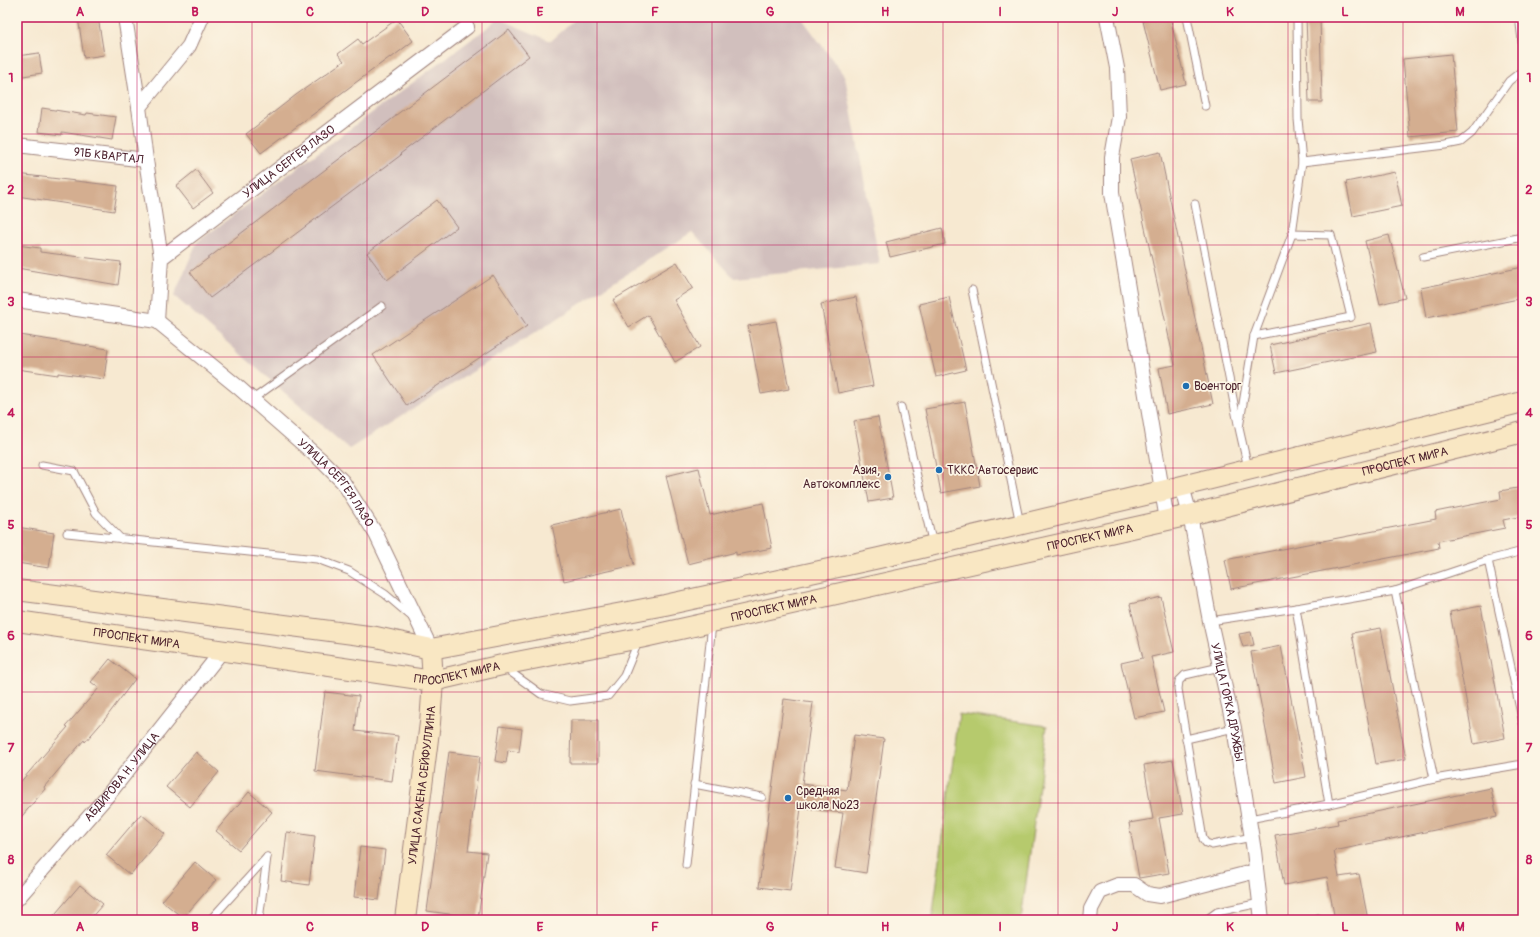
<svg xmlns="http://www.w3.org/2000/svg" width="1540" height="937" font-family="Pangolin,sans-serif">
  <rect width="100%" height="100%" fill="#fcf5e5"/>
  <filter id="ink" filterUnits="userSpaceOnUse"><feTurbulence type="fractalNoise" baseFrequency=".025" numOctaves="2"/><feDisplacementMap in="SourceGraphic" scale="8" xChannelSelector="R" yChannelSelector="G"/><feConvolveMatrix kernelMatrix="1 2 1 2 8 2 1 2 1" color-interpolation-filters="sRGB"/></filter>
  <filter id="wash" filterUnits="userSpaceOnUse"><feTurbulence type="fractalNoise" baseFrequency=".012" numOctaves="4" result="noise"/><feDisplacementMap in="SourceGraphic" scale="16" xChannelSelector="R" yChannelSelector="G"/><feGaussianBlur stdDeviation="0.9" result="paint"/><feColorMatrix in="noise" values="0 0 0 0 0 0 0 0 0 0 0 0 0 0 0 0 0 1.4 0 .05"/><feComposite in="paint" operator="in"/></filter>
  <g filter="url(#wash)">
    <rect width="100%" height="100%" fill="#f7e9d1"/>
    <!-- industrial -->
    <polygon fill="#d1bfbd" points="578,17 801,17 845,77 880,264 734,278 692,232 538,331 349,449 174,296 197,242 499,19 551,41"/>
    <!-- green -->
    <polygon fill="#b6ca6d" stroke="#80744c" points="959,714 1047,726 1021,920 932,920"/>
    <g id="blocks">
      <!-- building -->
      <g fill="#d4ae90">
        <polygon points="78,17 98,17 104,55 84,58"/>
        <polygon points="1142,17 1170,17 1186,84 1160,90"/>
        <polygon points="1306,17 1320,17 1322,102 1309,102"/>
        <polygon points="397,19 413,41 391,58 390,57 261,153 246,134 296,95 344,61 338,54 358,39 362,44"/>
        <polygon points="509,30 529,56 400,154 401,155 210,298 190,272 396,116 396,115"/>
        <polygon points="39,53 42,73 17,77 17,56"/>
        <polygon points="1451,54 1458,132 1410,137 1403,59"/>
        <polygon points="42,108 86,115 87,113 116,117 112,140 62,132 62,135 39,132"/>
        <polygon points="1160,152 1213,404 1167,414 1159,368 1175,365 1130,159"/>
        <polygon points="196,170 213,193 193,208 176,186"/>
        <polygon points="1395,172 1402,206 1353,216 1346,182"/>
        <polygon points="17,174 118,186 114,211 17,196"/>
        <polygon points="437,200 457,227 387,280 367,253"/>
        <polygon points="942,228 945,244 890,257 886,242"/>
        <polygon points="1389,235 1405,298 1380,304 1365,241"/>
        <polygon points="17,245 40,248 40,252 121,262 118,285 17,268"/>
        <polygon points="677,262 693,288 674,300 700,347 675,362 648,315 629,327 613,300"/>
        <polygon points="1523,267 1523,298 1426,318 1421,288"/>
        <polygon points="493,275 527,326 407,406 373,355"/>
        <polygon points="856,297 873,386 838,393 821,304"/>
        <polygon points="949,297 966,370 936,377 919,304"/>
        <polygon points="776,321 789,389 761,394 748,326"/>
        <polygon points="1371,323 1377,352 1276,373 1270,345"/>
        <polygon points="19,335 108,349 104,379 58,373 58,375 17,369"/>
        <polygon points="965,402 980,486 941,493 925,409"/>
        <polygon points="878,417 893,498 869,502 854,421"/>
        <polygon points="699,468 710,515 763,503 772,548 736,555 736,552 688,564 666,476"/>
        <polygon points="1523,487 1523,516 1503,520 1505,528 1438,541 1439,548 1231,589 1225,560 1436,519 1435,512 1501,499 1500,491"/>
        <polygon points="621,509 634,565 564,581 552,525"/>
        <polygon points="17,527 54,533 49,568 17,563"/>
        <polygon points="1161,597 1174,652 1151,657 1164,712 1134,718 1121,663 1143,658 1130,604"/>
        <polygon points="1481,606 1505,738 1474,744 1450,612"/>
        <polygon points="1381,628 1406,759 1376,764 1352,633"/>
        <polygon points="1251,632 1254,645 1243,647 1239,634"/>
        <polygon points="1281,646 1306,777 1276,783 1251,652"/>
        <polygon points="110,659 135,679 105,719 85,742 84,740 44,787 45,789 17,822 17,786 68,727 66,726 99,688 91,682"/>
        <polygon points="325,692 359,696 355,731 398,736 392,781 315,771"/>
        <polygon points="784,699 813,703 802,784 847,790 854,735 884,739 866,873 835,868 843,813 801,808 790,891 759,887"/>
        <polygon points="571,720 598,720 598,763 570,763"/>
        <polygon points="500,726 522,729 519,752 508,750 506,763 495,761"/>
        <polygon points="196,752 219,772 190,807 166,787"/>
        <polygon points="449,752 480,756 468,851 487,853 478,918 427,911"/>
        <polygon points="1173,760 1183,814 1159,818 1169,873 1139,878 1129,823 1153,819 1144,765"/>
        <polygon points="1491,788 1497,817 1334,851 1339,877 1359,874 1368,920 1335,920 1327,877 1284,885 1275,835 1338,824 1337,820"/>
        <polygon points="249,792 272,812 239,850 216,831"/>
        <polygon points="141,814 165,834 130,875 106,855"/>
        <polygon points="287,832 315,836 309,885 281,881"/>
        <polygon points="360,847 385,850 379,900 354,897"/>
        <polygon points="195,862 216,880 183,918 162,901"/>
        <polygon points="80,885 103,904 89,920 50,920"/>
      </g>
    </g>
  </g>
  <g filter="url(#ink)">
    <use href="#blocks" fill-opacity="0" stroke="#a0847e" stroke-width="1"/>
    <g fill="none" stroke-linecap="round" stroke-linejoin="round">
      <defs>
        <g id="lane">
          <polyline points="1187,17 1205,106"/>
          <polyline points="1523,19 1520,24 1523,49"/>
          <polyline points="1302,162 1446,145 1461,142 1472,133 1509,81 1523,70"/>
          <polyline points="1195,204 1238,424"/>
          <polyline points="1423,257 1523,237"/>
          <polyline points="972,290 1020,524"/>
          <polyline points="1254,336 1351,317 1331,235 1292,234"/>
          <polyline points="253,399 382,306"/>
          <polyline points="901,407 933,545"/>
          <polyline points="42,465 74,471 96,513 121,539"/>
          <polyline points="1248,468 1239,428 1254,336 1292,234 1302,162 1298,119 1297,17"/>
          <polyline points="67,533 317,559 349,571 385,594 412,617"/>
          <polyline points="1488,560 1523,723"/>
          <polyline points="1395,591 1434,779"/>
          <polyline points="1296,608 1329,804"/>
          <polyline points="1210,621 1296,608 1395,591 1488,560 1523,551"/>
          <polyline points="1220,667 1185,675 1179,681 1178,689 1203,839 1206,843 1212,845 1252,837"/>
          <polyline points="505,668 541,694 570,701 608,696 624,676 638,642"/>
          <polyline points="1186,739 1234,728"/>
          <polyline points="694,784 762,797"/>
          <polyline points="1249,819 1329,804 1434,779 1523,764"/>
          <polyline points="686,865 712,624"/>
          <polyline points="1318,918 1319,920"/>
          <polyline points="210,920 267,857"/>
          <polyline points="259,920 267,857"/>
          <polyline points="1206,920 1217,912 1260,903"/>
        </g>
        <g id="street">
          <polyline points="125,17 139,107"/>
          <polyline points="1107,17 1117,68 1119,117 1112,157 1112,193 1167,520"/>
          <path id="s1" d="M 17,145 L 146,160 L 139,107 L 189,46 L 202,17"/>
          <polyline points="146,160 161,258"/>
          <path id="s2" d="M 17,300 L 157,321 L 161,258 L 467,27"/>
          <path id="s3" d="M 157,321 L 238,387 L 320,459 L 343,482 L 376,534 L 431,649"/>
          <path id="s4" d="M 1182,486 L 1190,515 L 1210,621 L 1234,728 L 1254,851 L 1262,920"/>
          <path id="s5" d="M 17,899 L 108,795 L 222,651"/>
          <polyline points="1090,920 1091,909 1100,892 1118,885 1134,885 1147,894 1160,896 1256,871"/>
        </g>
        <g id="secondary">
          <polyline points="17,590 376,637 431,649 665,605 879,558 1162,491 1523,402"/>
          <path id="s6" d="M 17,621 L 433,681 L 502,665 L 640,638 L 1190,515 L 1523,432"/>
          <path id="s7" d="M 405,920 L 430,723 L 433,681 L 431,649"/>
        </g>
      </defs>
      <!-- lane casing -->
      <use href="#lane" stroke="#a0847e" stroke-width="9"/>
      <!-- street casing -->
      <use href="#street" stroke="#a0847e" stroke-width="16"/>
      <!-- secondary casing -->
      <use href="#secondary" stroke="#a0847e" stroke-width="22"/>
      <!-- lane -->
      <use href="#lane" stroke="#fff" stroke-width="7"/>
      <!-- street -->
      <use href="#street" stroke="#fff" stroke-width="14"/>
      <!-- secondary -->
      <use href="#secondary" stroke="#f9e7c3" stroke-width="20"/>
    </g>
  </g>
  <!-- grid -->
  <path fill="none" stroke="#c2185b" stroke-width="1" stroke-opacity="0.55" d="M 137,17 L 137,920M 252,17 L 252,920M 367,17 L 367,920M 482,17 L 482,920M 597,17 L 597,920M 712,17 L 712,920M 828,17 L 828,920M 943,17 L 943,920M 1058,17 L 1058,920M 1173,17 L 1173,920M 1288,17 L 1288,920M 1403,17 L 1403,920M 17,134 L 1523,134M 17,245 L 1523,245M 17,357 L 1523,357M 17,468 L 1523,468M 17,580 L 1523,580M 17,692 L 1523,692M 17,803 L 1523,803"/>
  <!-- markers -->
  <g fill="#1f6fb2" stroke="#fcf5e5" stroke-width="1.5">
    <circle cx="1186" cy="386" r="4"/>
    <circle cx="939" cy="470" r="4"/>
    <circle cx="888" cy="477" r="4"/>
    <circle cx="788" cy="798" r="4"/>
  </g>
  <g text-anchor="middle" dominant-baseline="central" stroke-width="3.5" stroke-linejoin="round" paint-order="stroke">
    <!-- street labels -->
    <g font-size="12" fill="#4a1f2b" stroke="#fcf5e5">
      <text stroke="none"><textPath href="#s1" startOffset="92">91Б КВАРТАЛ</textPath></text>
      <text stroke="none"><textPath href="#s2" startOffset="365">УЛИЦА СЕРГЕЯ ЛАЗО</textPath></text>
      <text stroke="none"><textPath href="#s6" startOffset="1417">ПРОСПЕКТ МИРА</textPath></text>
      <text stroke="none"><textPath href="#s3" startOffset="242">УЛИЦА СЕРГЕЯ ЛАЗО</textPath></text>
      <text stroke="none"><textPath href="#s6" startOffset="1093">ПРОСПЕКТ МИРА</textPath></text>
      <text stroke="none"><textPath href="#s6" startOffset="769">ПРОСПЕКТ МИРА</textPath></text>
      <text stroke="none"><textPath href="#s6" startOffset="121">ПРОСПЕКТ МИРА</textPath></text>
      <text stroke="none"><textPath href="#s6" startOffset="445">ПРОСПЕКТ МИРА</textPath></text>
      <text stroke="none"><textPath href="#s4" startOffset="221">УЛИЦА ГОРКА ДРУЖБЫ</textPath></text>
      <text stroke="none"><textPath href="#s5" startOffset="161">АБДИРОВА Н. УЛИЦА</textPath></text>
      <text stroke="none"><textPath href="#s7" startOffset="136">УЛИЦА САКЕНА СЕЙФУЛЛИНА</textPath></text>
    </g>
    <!-- poi labels -->
    <g font-size="12" fill="#4a1f2b" stroke="#fcf5e5" text-anchor="start">
      <text x="1194" y="386">Военторг</text>
      <text x="880" y="470" text-anchor="end">Азия,<tspan x="880" dy="14">Автокомплекс</tspan></text>
      <text x="947" y="470">ТККС Автосервис</text>
      <text x="796" y="791">Средняя<tspan x="796" dy="14">школа №23</tspan></text>
    </g>
  </g>
  <!-- margin -->
  <rect width="1540" height="937" fill="none" stroke="#fcf5e5" stroke-width="44"/>
  <rect x="22" y="22" width="1496" height="893" fill="none" stroke="#c2185b" stroke-width="1.5"/>
  <g font-size="13" text-anchor="middle" font-weight="bold" fill="#c2185b">
    <text x="80" y="16">A</text>
    <text x="195" y="16">B</text>
    <text x="310" y="16">C</text>
    <text x="425" y="16">D</text>
    <text x="540" y="16">E</text>
    <text x="655" y="16">F</text>
    <text x="770" y="16">G</text>
    <text x="885" y="16">H</text>
    <text x="1000" y="16">I</text>
    <text x="1115" y="16">J</text>
    <text x="1230" y="16">K</text>
    <text x="1345" y="16">L</text>
    <text x="1460" y="16">M</text>
    <text x="11" y="82">1</text>
    <text x="1529" y="82">1</text>
    <text x="11" y="194">2</text>
    <text x="1529" y="194">2</text>
    <text x="11" y="306">3</text>
    <text x="1529" y="306">3</text>
    <text x="11" y="417">4</text>
    <text x="1529" y="417">4</text>
    <text x="11" y="529">5</text>
    <text x="1529" y="529">5</text>
    <text x="11" y="640">6</text>
    <text x="1529" y="640">6</text>
    <text x="11" y="752">7</text>
    <text x="1529" y="752">7</text>
    <text x="11" y="864">8</text>
    <text x="1529" y="864">8</text>
    <text x="80" y="931">A</text>
    <text x="195" y="931">B</text>
    <text x="310" y="931">C</text>
    <text x="425" y="931">D</text>
    <text x="540" y="931">E</text>
    <text x="655" y="931">F</text>
    <text x="770" y="931">G</text>
    <text x="885" y="931">H</text>
    <text x="1000" y="931">I</text>
    <text x="1115" y="931">J</text>
    <text x="1230" y="931">K</text>
    <text x="1345" y="931">L</text>
    <text x="1460" y="931">M</text>
  </g>
</svg>
